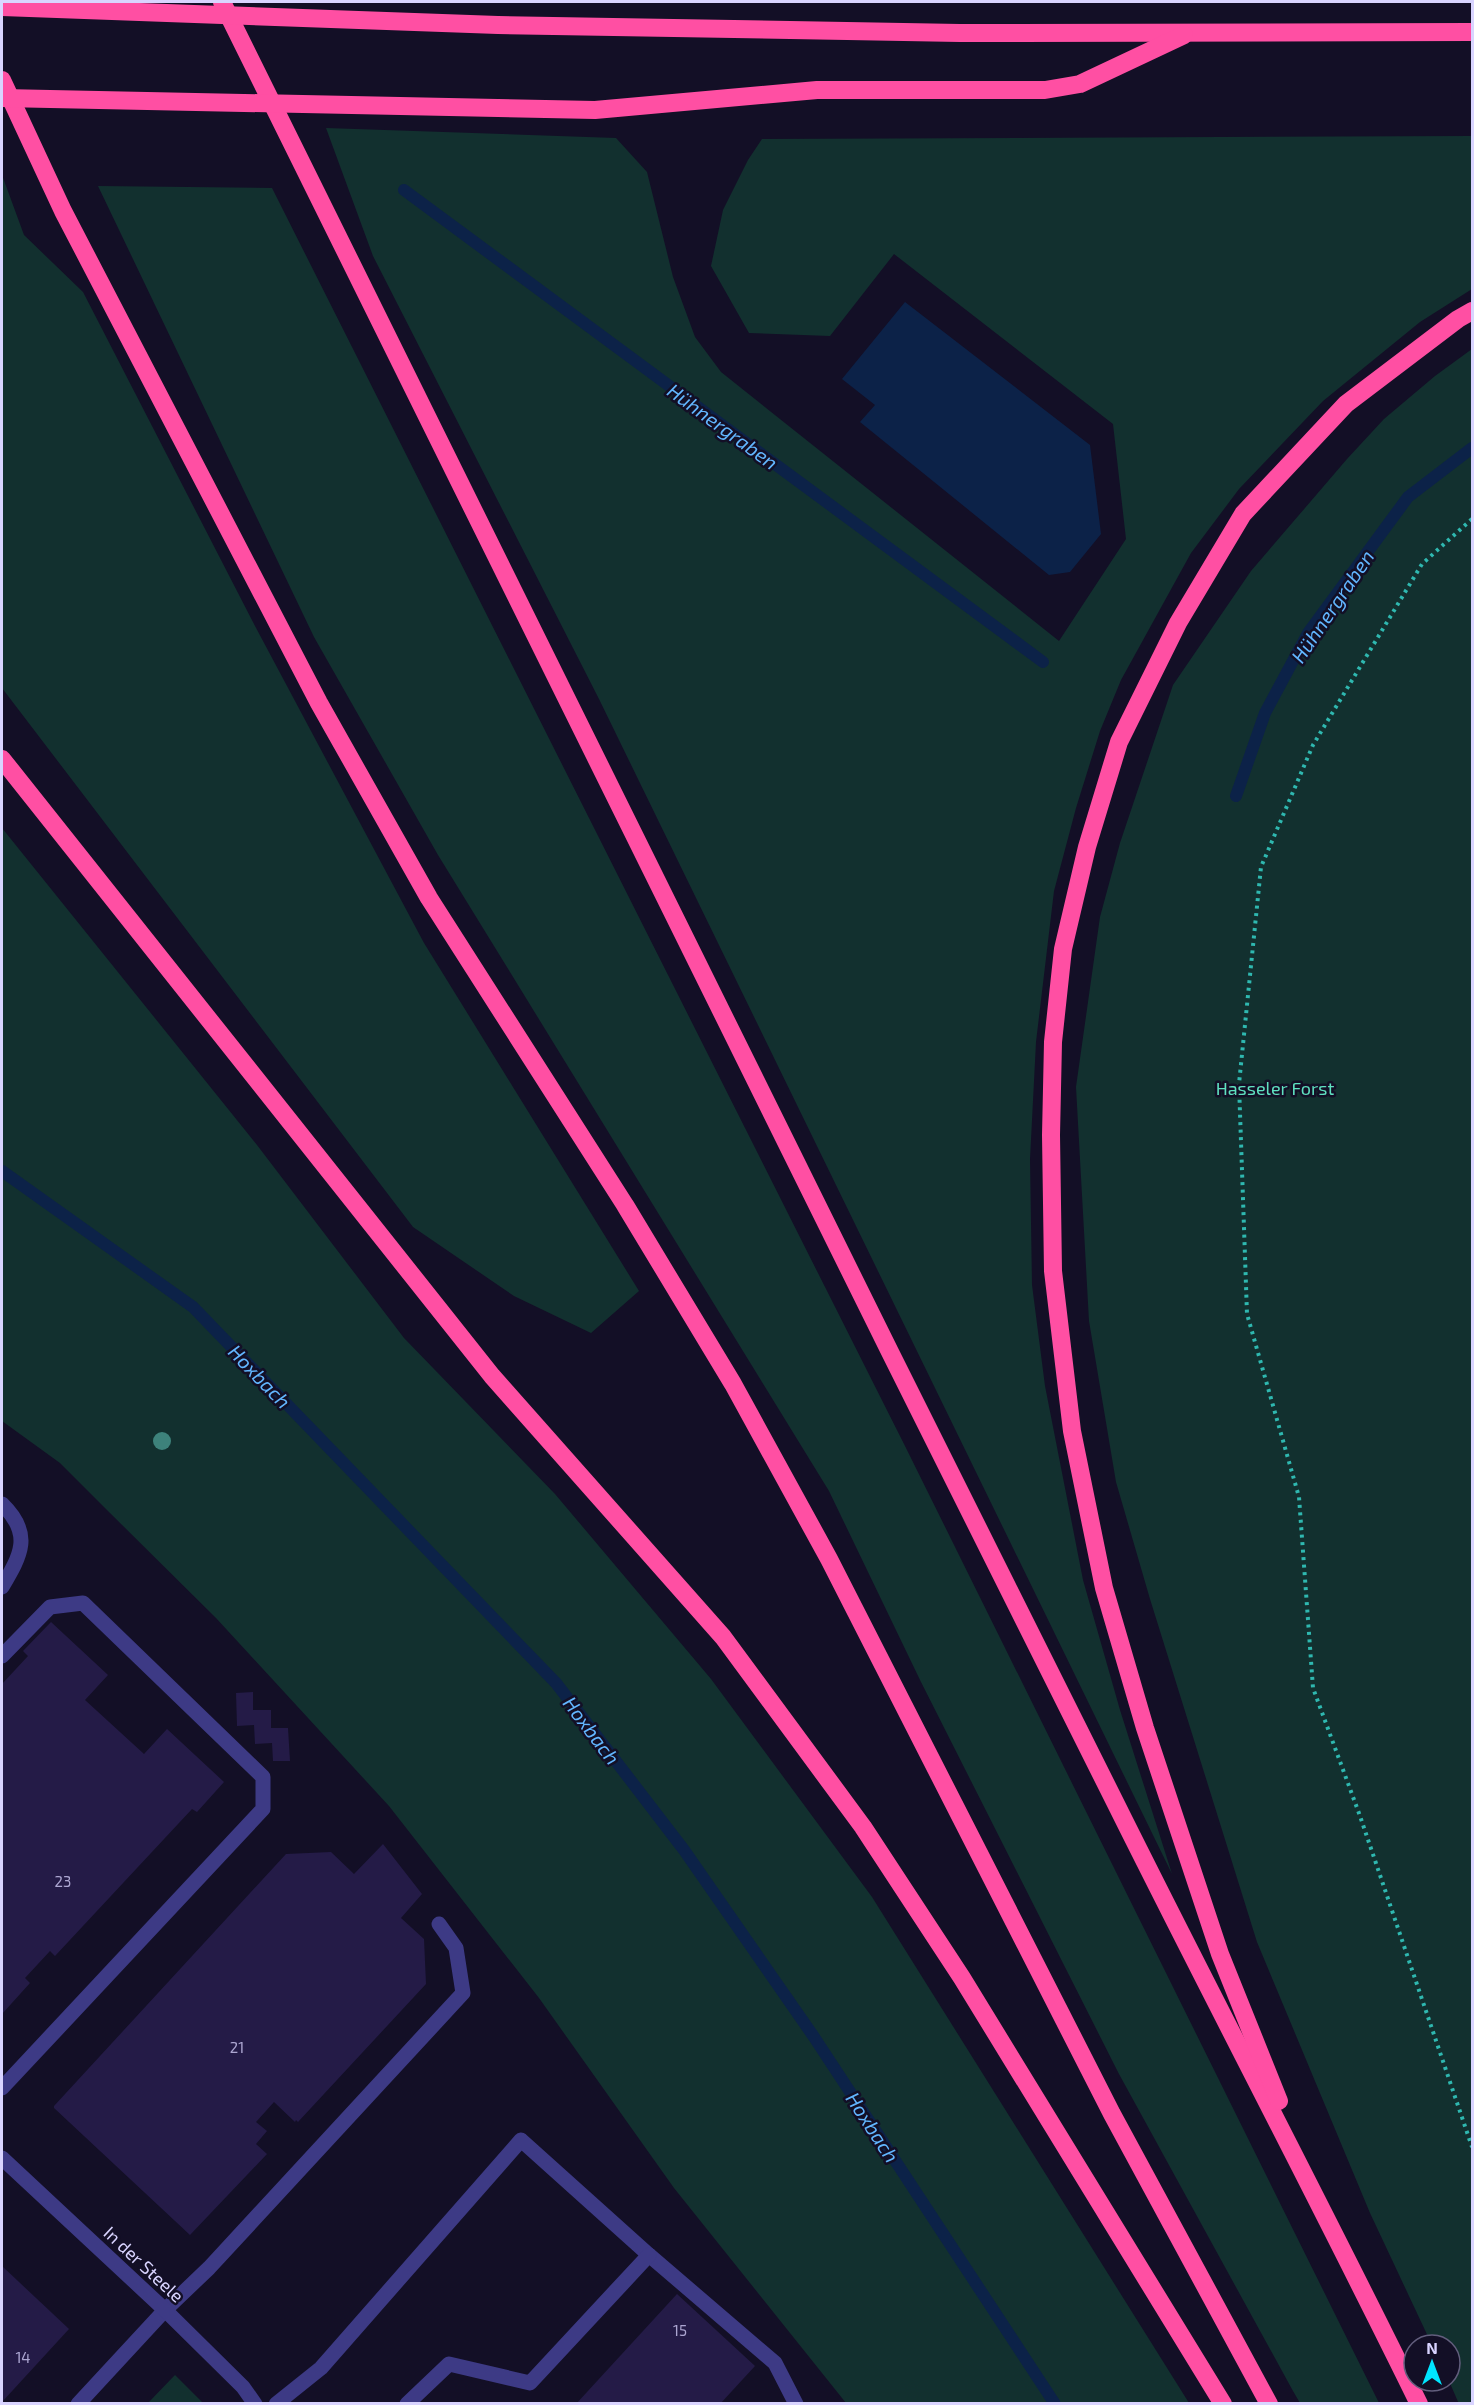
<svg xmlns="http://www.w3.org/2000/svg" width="1474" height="2405" font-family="'Exo 2',sans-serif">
  <rect width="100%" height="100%" fill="#130f26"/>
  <!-- green -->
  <g fill="#12302f">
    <polygon points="326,128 616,138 647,172 673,277 695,337 721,372 1059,641 1126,539 1113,424 894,254 830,336 749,333 711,266 723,210 748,160 762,139 1472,136 1472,289 1420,322 1323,401 1239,489 1191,553 1121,680 1100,731 1076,808 1054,891 1036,1042 1030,1159 1032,1285 1045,1386 1083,1580 1120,1710 1172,1874 599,699 373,256"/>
    <polygon points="2,175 24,235 83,292 255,626 424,943 639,1291 591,1333 514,1296 413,1227 2,688"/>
    <polygon points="98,186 272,188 904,1444 1379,2403 1300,2403 1293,2391 1119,2074 921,1682 829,1491 438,855 314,637"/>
    <polygon points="1472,349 1472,2403 1459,2404 1449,2381 1450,2345 1432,2345 1370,2213 1257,1942 1150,1599 1116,1482 1089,1321 1076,1087 1100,917 1120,843 1173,685 1251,571 1347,459 1384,419 1435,376"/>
    <polygon points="2,828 257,1145 404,1338 555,1494 711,1679 872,1897 1189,2403 846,2403 674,2188 539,1998 389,1806 216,1618 110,1513 60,1463 2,1421"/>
    <polygon points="175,2375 203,2403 148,2403"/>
  </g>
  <!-- water -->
  <polygon fill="#0c2248" points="905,302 1090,445 1101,534 1070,572 1049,575 860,422 875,405 842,379"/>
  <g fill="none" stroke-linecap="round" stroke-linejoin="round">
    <!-- stream -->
    <g stroke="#0c2248" stroke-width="12">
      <polyline points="404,190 1043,662"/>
      <polyline points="1236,796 1265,713 1308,633 1408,497 1472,448"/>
      <polyline points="2,1171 193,1307 556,1683 684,1850 814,2037 1055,2404"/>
    </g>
  </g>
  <!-- building -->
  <g fill="#241b47">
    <polygon points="51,1622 108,1675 85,1700 144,1754 167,1729 224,1782 197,1812 192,1809 55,1956 50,1951 25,1978 30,1983 2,2014 2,1684 28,1656 23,1651"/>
    <polygon points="253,1692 253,1710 271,1710 271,1728 288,1728 290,1761 273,1761 272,1743 255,1744 254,1725 237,1726 236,1693"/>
    <polygon points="383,1844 422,1894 401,1918 424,1939 426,1984 298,2122 296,2120 295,2122 274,2102 256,2122 267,2131 256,2144 267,2154 190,2235 54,2108 54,2106 286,1854 331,1852 354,1874"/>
    <polygon points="2,2266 69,2329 2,2402"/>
    <polygon points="677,2294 755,2366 720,2404 576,2404"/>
  </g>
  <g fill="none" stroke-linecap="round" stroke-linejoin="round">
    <!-- path -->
    <polyline stroke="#2fb8b0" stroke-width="4" stroke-dasharray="3 4.5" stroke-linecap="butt" points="1472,519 1422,564 1313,745 1261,867 1239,1084 1247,1314 1299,1497 1313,1688 1360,1816 1472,2147"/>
    <!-- lane -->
    <g stroke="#3d3a85" stroke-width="15">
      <path d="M 2,1504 C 33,1534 21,1555 2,1587"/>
      <polyline points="2,1656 50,1607 83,1603 263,1777 263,1809 2,2088"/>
      <polyline points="78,2404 165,2310 209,2268 463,1993 456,1948 439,1924"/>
      <polyline points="276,2404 321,2368 521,2140 649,2255 775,2363 796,2404"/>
      <polyline points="407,2404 449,2364 530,2383 649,2255"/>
    </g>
    <!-- street -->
    <polyline stroke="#3d3a85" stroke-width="15" points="2,2158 165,2310 243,2387 255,2404"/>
    <!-- highway -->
    <g stroke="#ff4fa3" stroke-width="18">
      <path d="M 222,2 C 516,603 815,1203 1115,1802 C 1215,2003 1320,2202 1419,2404"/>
      <polyline points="2,7 498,25 960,33 1472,32"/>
      <polyline points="2,80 63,211 319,703 429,898 625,1205 733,1384 829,1559 1112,2114 1269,2404"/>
      <polyline points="2,98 595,110 817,90 1045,90 1080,84 1184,35"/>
      <polyline points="2,759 492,1376 723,1637 863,1827 962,1978 1223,2404"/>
      <polyline points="1279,2101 1220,1954 1145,1728 1104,1588 1072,1431 1053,1271 1051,1135 1053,1042 1063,949 1087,847 1119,742 1178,623 1243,514 1346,404 1458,319 1472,311"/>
    </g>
  </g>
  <!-- trees -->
  <circle fill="#3d827b" cx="162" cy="1441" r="9"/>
  <g text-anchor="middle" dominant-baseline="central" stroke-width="5" stroke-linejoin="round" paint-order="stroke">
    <!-- number labels -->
    <g font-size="15" fill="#aca6d1">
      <text x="63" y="1881">23</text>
      <text x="237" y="2047">21</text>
      <text x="680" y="2330">15</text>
      <text x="23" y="2357">14</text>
    </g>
    <!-- park labels -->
    <g font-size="18" fill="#5fe0c0" stroke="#130f26">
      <text x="1275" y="1088">Hasseler Forst</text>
    </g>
    <!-- street labels -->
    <g font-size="18" fill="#d9d4ff" stroke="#130f26">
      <text transform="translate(144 2264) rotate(43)">In der Steele</text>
    </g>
    <!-- water labels -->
    <g font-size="20" font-style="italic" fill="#62b6ff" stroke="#130f26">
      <text transform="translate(723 426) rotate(36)">Hühnergraben</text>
      <text transform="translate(1332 606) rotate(-56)">Hühnergraben</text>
      <text transform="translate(260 1376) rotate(46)">Hoxbach</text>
      <text transform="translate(592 1730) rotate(53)">Hoxbach</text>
      <text transform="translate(873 2127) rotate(57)">Hoxbach</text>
    </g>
  </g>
  <!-- border -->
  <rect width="1474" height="2405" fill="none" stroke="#d9d4ff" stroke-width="6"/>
  <!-- north arrow -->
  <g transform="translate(1432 2363)"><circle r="28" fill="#130f26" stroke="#625e7d" stroke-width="1.5"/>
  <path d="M0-4.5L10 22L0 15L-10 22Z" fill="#00e5ff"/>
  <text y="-9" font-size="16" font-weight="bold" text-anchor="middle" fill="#d9d4ff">N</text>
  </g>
</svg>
